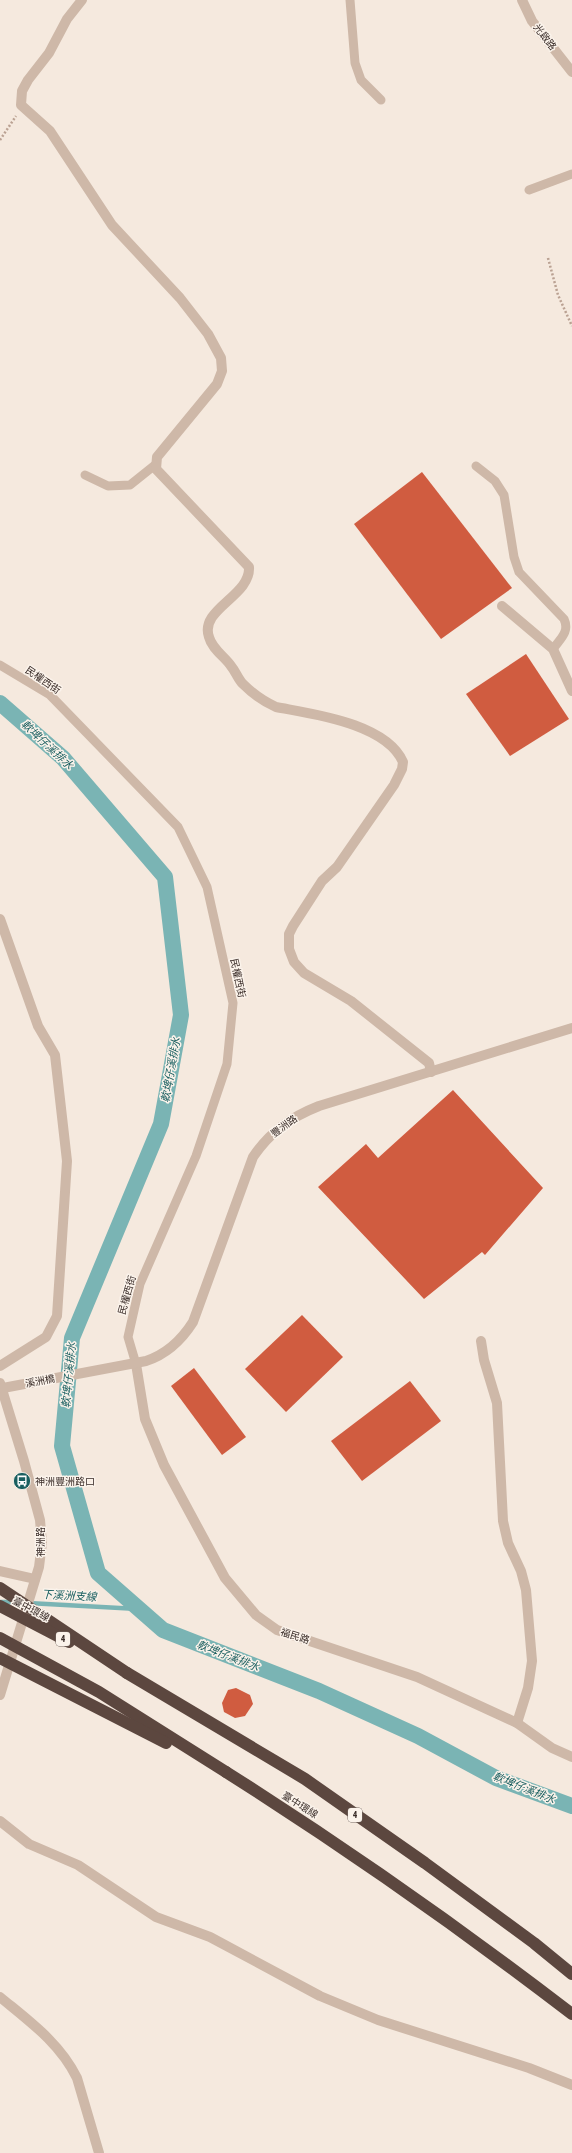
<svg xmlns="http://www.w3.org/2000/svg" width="572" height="2153" font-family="'Roboto Condensed','Noto Sans TC',sans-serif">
  <rect width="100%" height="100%" fill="#f5e9de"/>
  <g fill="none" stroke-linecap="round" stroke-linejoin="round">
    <!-- stream -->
    <g stroke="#7ab4b4" stroke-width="4.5">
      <polyline points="0,1602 16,1602"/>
      <polyline points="28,1603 138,1609"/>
    </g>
    <!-- canal -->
    <polyline stroke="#7ab4b4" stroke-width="16" points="0,703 63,758 165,877 181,1015 161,1124 72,1338 62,1446 98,1573 163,1630 319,1691 418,1736 496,1778 572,1806"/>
  </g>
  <!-- building -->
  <g fill="#d05c40">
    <polygon points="422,472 512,588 441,639 354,524"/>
    <polygon points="526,654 569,719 510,756 466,694"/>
    <polygon points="453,1090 543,1188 485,1255 482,1252 424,1299 318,1187 366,1144 378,1158"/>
    <polygon points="302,1315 343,1357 286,1412 245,1369"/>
    <polygon points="194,1368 246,1437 222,1455 171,1386"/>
    <polygon points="410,1381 441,1421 362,1481 331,1441"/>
    <polygon points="236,1688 250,1695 253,1704 245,1716 235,1718 224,1712 222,1703 228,1690"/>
  </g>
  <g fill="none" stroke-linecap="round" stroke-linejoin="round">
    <!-- path -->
    <g stroke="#baa192" stroke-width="2.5" stroke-dasharray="2 2" stroke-linecap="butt">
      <polyline points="0,140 16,116"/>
      <polyline points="548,258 558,295 572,326"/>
    </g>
    <!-- service -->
    <g stroke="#ceb8a8" stroke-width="9">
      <polyline points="350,0 355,63 361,80 381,100"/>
      <polyline points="529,190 572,174"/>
      <path d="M 476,466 L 495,481 L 504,495 L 514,557 L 519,572 L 564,619 C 570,632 560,639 553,649"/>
      <polyline points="85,475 108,486 130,485 155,465"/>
      <polyline points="0,665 50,695 178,827 207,887 233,1003 227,1064 196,1156 140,1284 128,1337 136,1364"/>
    </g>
    <!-- minor -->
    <g stroke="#ceb8a8" stroke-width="10">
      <path d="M 82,0 L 67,19 L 49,53 L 28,80 L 22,91 L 21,105 L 50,131 L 112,225 L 180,298 L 208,334 L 221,358 L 222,371 L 217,384 L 157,457 L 156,469 L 249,567 C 251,596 199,609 209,637 C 212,649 225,657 231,666 C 236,672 238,679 243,684 C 252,693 265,702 276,707 C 312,714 386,723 403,762 L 402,769 L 394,785 L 337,867 L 322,881 L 293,926 L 289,934 L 289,949 L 294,962 L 304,973 L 351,1001 L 429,1063 L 431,1072"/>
      <polyline points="522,0 532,21 572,72"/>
      <polyline points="502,606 553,649 572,691"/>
      <polyline points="0,919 38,1026 55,1055 67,1161 57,1316 46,1337 0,1366"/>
      <polyline points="481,1341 484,1360 497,1403 503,1521 508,1543 521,1571 526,1590 532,1661 528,1688 517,1723"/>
      <polyline points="136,1364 145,1419 164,1465 225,1578 256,1615 277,1630 417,1677 517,1723 552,1748 572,1757"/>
      <polyline points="0,1571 35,1579"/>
      <polyline points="0,1821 29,1844 78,1865 156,1917 210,1937 320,1996 378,2020 529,2068 572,2085"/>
      <path d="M 0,1997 C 29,2021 60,2043 77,2078 L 99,2153"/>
    </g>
    <!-- tertiary -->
    <g stroke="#ceb8a8" stroke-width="10">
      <polyline points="0,1383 24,1461 40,1520 42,1543 39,1567 0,1695"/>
      <path d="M 3,1388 L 146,1361 C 167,1354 181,1341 193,1322 L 253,1157 C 270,1132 291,1117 319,1106 L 572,1028"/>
    </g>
    <!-- motorway -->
    <g stroke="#5c473f" stroke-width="12">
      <polyline points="127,1673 305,1779 425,1863 534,1943 572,1974"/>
      <path d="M 226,1772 C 346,1848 460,1928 572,2014"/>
    </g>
    <!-- motorway-bridge -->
    <g stroke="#5c473f" stroke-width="12">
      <polyline points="0,1588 127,1673"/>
      <polyline points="0,1606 69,1642"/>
      <polyline points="0,1638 99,1692 226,1772"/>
      <polyline points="0,1658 166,1743"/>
    </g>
  </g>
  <!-- icons -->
  <defs>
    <symbol id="bus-disc" viewBox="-11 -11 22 22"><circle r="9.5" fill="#1a5f60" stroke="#fbf3eb"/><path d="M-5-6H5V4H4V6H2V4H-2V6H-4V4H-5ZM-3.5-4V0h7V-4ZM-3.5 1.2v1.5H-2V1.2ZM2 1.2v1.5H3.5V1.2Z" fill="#fff"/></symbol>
  </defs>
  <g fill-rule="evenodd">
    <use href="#bus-disc" x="12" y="1471" width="20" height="20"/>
  </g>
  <g text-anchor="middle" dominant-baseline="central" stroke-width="3" stroke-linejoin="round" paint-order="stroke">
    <!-- shield labels -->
    <g fill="#fbf3eb" stroke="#746863" stroke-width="1">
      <rect x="56" y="1632" width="14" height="14" rx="3"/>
      <rect x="348" y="1808" width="14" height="14" rx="3"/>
    </g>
    <g font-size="9" font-weight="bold" fill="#3a2d29">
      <text x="63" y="1639">4</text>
      <text x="355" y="1815">4</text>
    </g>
    <!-- street labels -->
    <g font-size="10" fill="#3a2d29" stroke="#fbf3eb">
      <text transform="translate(545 37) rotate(52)">光啟路</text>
      <text transform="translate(43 680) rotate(34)">民權西街</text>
      <text transform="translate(238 978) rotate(78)">民權西街</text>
      <text transform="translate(284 1126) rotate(-36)">豐洲路</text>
      <text transform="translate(127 1295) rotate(-74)">民權西街</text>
      <text transform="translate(40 1381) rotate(-11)">溪洲橋</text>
      <text transform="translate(40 1542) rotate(-90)">神洲路</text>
      <text transform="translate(31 1609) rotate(28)">臺中環線</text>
      <text transform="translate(295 1636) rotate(18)">福民路</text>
      <text transform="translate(300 1805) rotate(32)">臺中環線</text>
    </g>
    <!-- poi labels -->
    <g font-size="10" fill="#3a2d29" stroke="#fbf3eb" text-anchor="start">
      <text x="35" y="1481">神洲豐洲路口</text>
    </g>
    <!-- water labels -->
    <g font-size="11" font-style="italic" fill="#1a5f60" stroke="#fbf3eb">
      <text transform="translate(47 745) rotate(43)">軟埤仔溪排水</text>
      <text transform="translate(171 1070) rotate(-80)">軟埤仔溪排水</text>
      <text transform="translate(69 1375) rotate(-85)">軟埤仔溪排水</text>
      <text transform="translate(69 1596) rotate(3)">下溪洲支線</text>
      <text transform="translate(228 1656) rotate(21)">軟埤仔溪排水</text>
      <text transform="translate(524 1788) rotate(22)">軟埤仔溪排水</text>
    </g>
  </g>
</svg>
